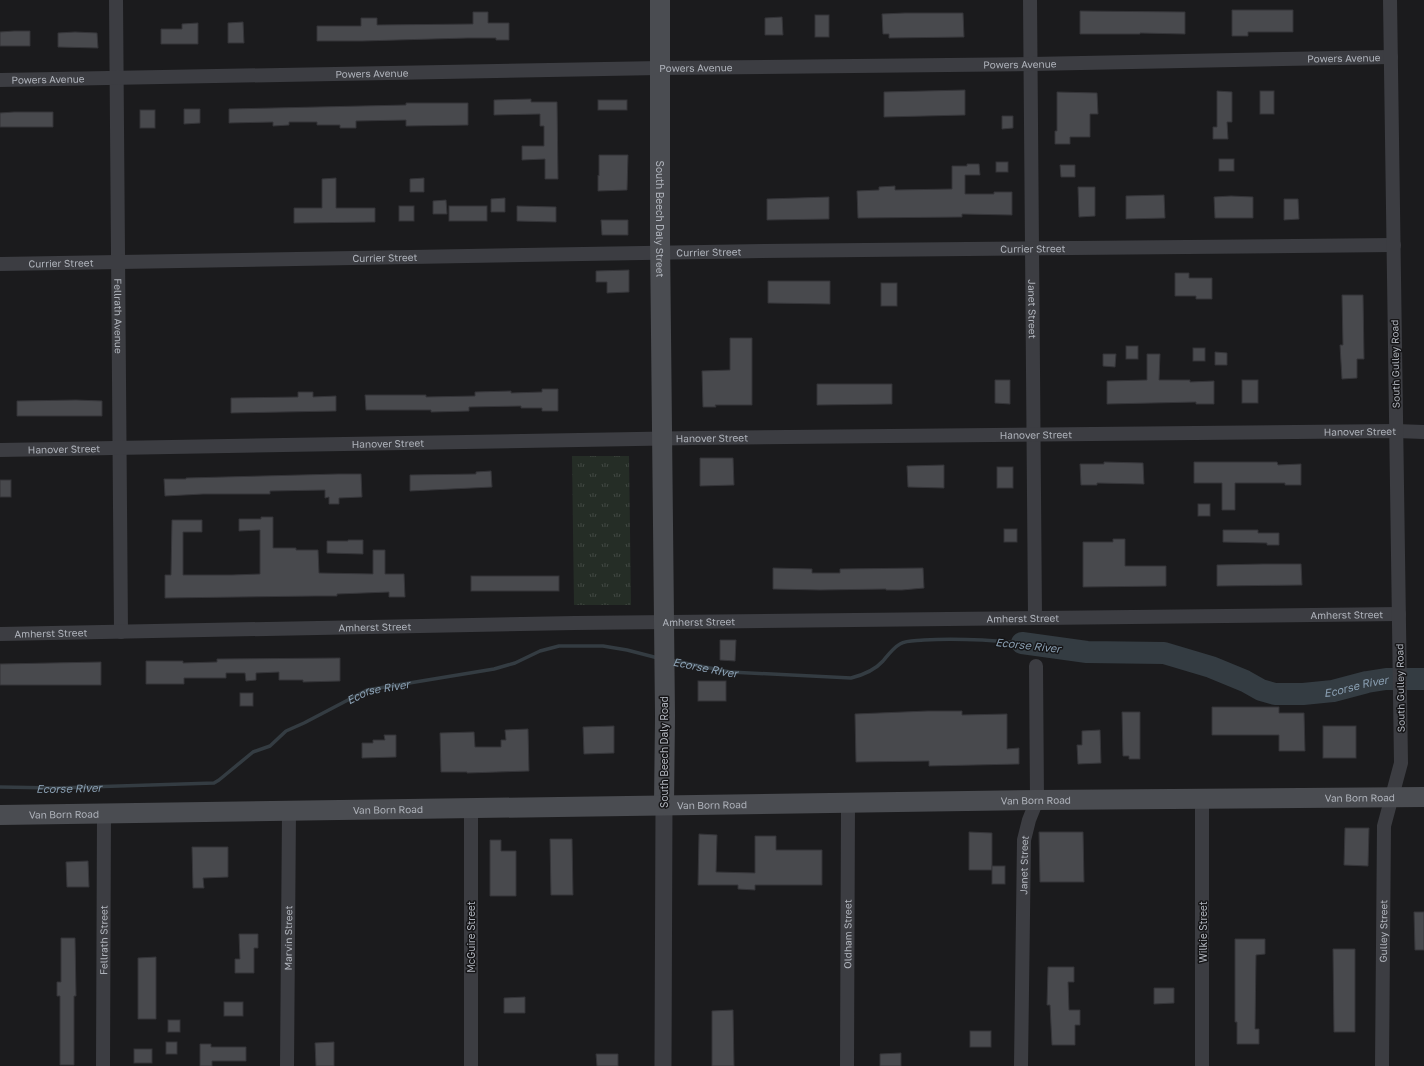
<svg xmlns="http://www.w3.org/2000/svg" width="1424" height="1066" font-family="'Golos Text',sans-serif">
  <defs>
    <pattern id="grass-tufts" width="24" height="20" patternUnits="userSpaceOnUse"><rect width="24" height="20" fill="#252d26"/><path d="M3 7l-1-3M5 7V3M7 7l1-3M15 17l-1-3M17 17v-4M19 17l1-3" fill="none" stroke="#424944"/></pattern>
  </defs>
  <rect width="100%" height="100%" fill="#1b1b1d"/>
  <!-- grass -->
  <polygon fill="url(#grass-tufts)" points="572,456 629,456 631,605 574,605"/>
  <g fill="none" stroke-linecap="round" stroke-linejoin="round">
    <!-- stream -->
    <g stroke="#343c42" stroke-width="3.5">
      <path id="s1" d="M 670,660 L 730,672 L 851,678 C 863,675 874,671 883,661 C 888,655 893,648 900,644 C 907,640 916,641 924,640 C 957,638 990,640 1022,643"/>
      <path id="s2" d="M 0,787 L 56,788 L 214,783 L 219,780 L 253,752 L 270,746 L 286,731 L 304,723 L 367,690 L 494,669 L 515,663 L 540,651 L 559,646 L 603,646 L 627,650 L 658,658"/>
    </g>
    <!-- river -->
    <path stroke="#343c42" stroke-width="22" id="s3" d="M 1022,643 L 1087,652 L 1164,653 L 1211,667 L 1245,681 L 1261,690 L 1275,694 L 1303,694 L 1333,691 L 1367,682 L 1386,679 L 1424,679"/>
  </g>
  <!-- building -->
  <g fill="#48494d" stroke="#353539">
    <polygon points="1232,10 1293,10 1293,32 1248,32 1248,36 1232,36"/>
    <polygon points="1080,11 1185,12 1185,34 1140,33 1140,34 1080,34"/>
    <polygon points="473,12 488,12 488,23 509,23 509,40 496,40 496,38 467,38 362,41 317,41 317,26 361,26 361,18 377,18 377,25 473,24"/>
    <polygon points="905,13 963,13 964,37 889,38 889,34 883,34 882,14"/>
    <rect x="815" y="15" width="14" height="22"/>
    <polygon points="782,17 783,35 765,35 765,18"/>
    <polygon points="243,22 244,43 228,43 228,23"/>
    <polygon points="198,23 198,44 161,44 161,29 182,29 182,24"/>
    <polygon points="14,31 30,31 30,46 0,46 0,32"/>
    <polygon points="75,32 97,33 98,48 58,47 58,33"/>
    <polygon points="965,90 965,115 884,117 884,92"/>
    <polygon points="1217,91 1232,92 1232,122 1227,122 1228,139 1213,139 1213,127 1217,127"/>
    <rect x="1260" y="91" width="14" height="23"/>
    <polygon points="1057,92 1097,93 1098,114 1090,114 1090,137 1070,137 1070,144 1055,144 1055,131 1057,131"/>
    <polygon points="531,99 531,102 557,102 558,179 545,179 545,159 522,160 522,146 544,146 544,126 540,126 540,114 494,115 494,100"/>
    <rect x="598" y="100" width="29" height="10"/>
    <polygon points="406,103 468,103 468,125 406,126 406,120 356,121 356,128 340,128 340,125 317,125 317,122 289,122 289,125 273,126 273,122 229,123 229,109 406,105"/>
    <polygon points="184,109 200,109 200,123 184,124"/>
    <rect x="140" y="110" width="15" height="18"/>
    <polygon points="14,112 53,112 53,127 0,127 0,113"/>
    <polygon points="1002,116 1013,116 1013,128 1002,129"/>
    <polygon points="599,155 628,155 627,190 598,191 598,175 599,176"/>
    <rect x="1219" y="159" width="15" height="12"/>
    <rect x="996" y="162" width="12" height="10"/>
    <polygon points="967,164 979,164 980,175 965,175 965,194 994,194 994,192 1012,192 1012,215 962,214 962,217 858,218 857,191 879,190 879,187 895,186 895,190 952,189 952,166 967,166"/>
    <polygon points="1060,165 1075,165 1075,177 1061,177"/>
    <polygon points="336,178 336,208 375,208 375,222 294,223 294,208 322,208 322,179"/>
    <polygon points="424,178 424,192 410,192 410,179"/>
    <polygon points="1078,187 1095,187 1095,216 1079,217"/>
    <polygon points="1164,195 1165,218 1126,219 1126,196"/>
    <polygon points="1231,196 1253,197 1253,218 1215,218 1214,197"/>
    <polygon points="829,197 829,219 767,220 767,199"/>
    <polygon points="505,198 505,212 491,212 491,199"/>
    <polygon points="1284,199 1298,199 1299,219 1284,220"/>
    <polygon points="446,200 447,214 433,214 433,201"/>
    <rect x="399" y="206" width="15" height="15"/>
    <rect x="449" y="206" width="38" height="15"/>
    <polygon points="517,206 556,207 556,222 517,221"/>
    <polygon points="601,220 628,220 628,235 602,235"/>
    <polygon points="629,270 629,292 607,293 607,282 596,282 596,271"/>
    <polygon points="1175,273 1189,273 1189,278 1212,278 1212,299 1196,299 1196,296 1175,296"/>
    <polygon points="768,281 830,281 830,304 768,303"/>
    <rect x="881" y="283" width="16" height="23"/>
    <polygon points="1342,295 1363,295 1364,359 1357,359 1357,378 1342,379 1340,345 1343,345"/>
    <polygon points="730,338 752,338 752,405 715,405 716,407 703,407 702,371 730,370"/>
    <rect x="1126" y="346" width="12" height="13"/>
    <rect x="1193" y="348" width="12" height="13"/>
    <polygon points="1215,352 1227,353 1227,365 1215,365"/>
    <polygon points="1103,354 1116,354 1115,367 1103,366"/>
    <polygon points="1147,354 1160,354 1159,380 1190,380 1190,382 1214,381 1214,404 1196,404 1196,402 1107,404 1107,381 1147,380"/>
    <polygon points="995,380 1010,380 1010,404 995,403"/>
    <rect x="1242" y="380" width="16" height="23"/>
    <polygon points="817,384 892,384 892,404 817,405"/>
    <polygon points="542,389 558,389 558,411 542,411 542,408 521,408 521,406 469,407 469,411 431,412 431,410 366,410 365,395 426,395 426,397 475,396 475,392 511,391 511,393 542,392"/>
    <polygon points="298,392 313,392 313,397 336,396 336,411 231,413 231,398 298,397"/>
    <polygon points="76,400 102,401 102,416 17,416 17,401"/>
    <polygon points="700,458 733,458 734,485 700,486"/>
    <polygon points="1104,462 1143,463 1144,484 1097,483 1097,485 1081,485 1080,464 1104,464"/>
    <polygon points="1194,462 1277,462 1278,465 1301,464 1301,485 1285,485 1285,483 1235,483 1235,510 1222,510 1222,483 1194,483"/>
    <polygon points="944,465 944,488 908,487 907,466"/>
    <rect x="997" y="467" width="16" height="21"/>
    <polygon points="491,471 492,487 410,491 410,475 476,474 476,472"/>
    <polygon points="338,474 361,474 362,497 339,498 339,504 329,504 329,497 325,498 325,490 270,491 270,494 203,494 165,496 164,479 186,479 186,478"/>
    <rect x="0" y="480" width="11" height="17"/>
    <rect x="1198" y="504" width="12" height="12"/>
    <polygon points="261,517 273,517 273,548 296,548 296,550 318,550 319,573 373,574 373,550 385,550 385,574 404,574 405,597 389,597 389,592 337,594 337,596 315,596 165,598 165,575 171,575 172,520 202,520 202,532 183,532 183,575 232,575 260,574 260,530 239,531 239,519 261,519"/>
    <rect x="1004" y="529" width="13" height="13"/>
    <polygon points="1223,530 1258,530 1258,533 1279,533 1279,545 1267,545 1267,543 1223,542"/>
    <polygon points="1113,539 1125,539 1125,566 1166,566 1166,586 1083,587 1083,542 1113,542"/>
    <polygon points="348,540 363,540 363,554 327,553 327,541 348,541"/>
    <polygon points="1263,564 1301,564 1302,585 1217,586 1217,565"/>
    <polygon points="773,568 812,569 812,573 840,573 840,569 923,568 924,588 902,590 886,590 886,589 820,590 773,589"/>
    <rect x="471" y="576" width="88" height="15"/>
    <polygon points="720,640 736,640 735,661 720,660"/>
    <polygon points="340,658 340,681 303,682 303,680 279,680 279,672 256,673 256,680 246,681 245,673 226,673 226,678 184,678 184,684 146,684 146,661 183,661 183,663 217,662 217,659"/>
    <polygon points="101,662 101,685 0,685 0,664"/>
    <rect x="698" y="681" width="28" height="20"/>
    <rect x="240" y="693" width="13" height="13"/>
    <polygon points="1212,707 1279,707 1279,713 1304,713 1305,751 1279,751 1279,735 1212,735"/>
    <polygon points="928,711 962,711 962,715 1007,714 1007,749 1019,748 1019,764 929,766 929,761 856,762 855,714"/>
    <polygon points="1122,712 1140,712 1140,759 1129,759 1129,756 1123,756"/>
    <polygon points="614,726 614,753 584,754 583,727"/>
    <rect x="1323" y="726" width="33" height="32"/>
    <polygon points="528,729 529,771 467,773 467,772 441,772 440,733 474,732 475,747 501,747 501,740 506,740 505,730"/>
    <polygon points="1100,730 1101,763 1078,764 1077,745 1082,745 1082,731"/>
    <polygon points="384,735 396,735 396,757 362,758 362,743 373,743 373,740 385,740"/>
    <polygon points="1345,828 1369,828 1368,866 1344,865"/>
    <polygon points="969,832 992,833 992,870 969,870"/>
    <polygon points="1039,832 1083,832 1084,882 1040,882"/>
    <polygon points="699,834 717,835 716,872 755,873 755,836 776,836 776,850 822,850 822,885 755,885 755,890 738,889 738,885 698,885"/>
    <polygon points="550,839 572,839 573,895 551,895"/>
    <polygon points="490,840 501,840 501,851 516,851 516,896 490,896"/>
    <polygon points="192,847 228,847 228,877 203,878 204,888 193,888"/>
    <polygon points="88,861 89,887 67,887 66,862"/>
    <rect x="992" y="866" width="13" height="18"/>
    <polygon points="1414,912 1424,912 1424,950 1415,950"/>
    <polygon points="239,934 258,934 258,948 254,948 254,973 235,973 235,959 240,959"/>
    <polygon points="61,938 75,938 76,996 74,996 74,1065 60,1065 60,996 57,996 57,982 61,982"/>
    <polygon points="1235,939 1265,939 1265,954 1256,955 1255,1029 1259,1029 1259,1044 1237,1044 1237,1022 1235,1022"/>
    <polygon points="1333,949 1355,949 1355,1032 1334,1032"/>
    <polygon points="156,957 156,1019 138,1019 138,958"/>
    <polygon points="1048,967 1074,967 1074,982 1068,982 1069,1010 1080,1010 1080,1025 1075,1025 1075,1045 1052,1045 1050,1005 1047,1005"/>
    <polygon points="1154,988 1174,988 1174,1003 1154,1004"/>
    <polygon points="525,997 525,1013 504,1013 504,998"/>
    <rect x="224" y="1002" width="19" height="14"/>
    <polygon points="733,1010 734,1066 712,1066 712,1011"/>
    <rect x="168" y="1020" width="12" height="12"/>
    <rect x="970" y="1031" width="21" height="16"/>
    <rect x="166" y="1042" width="11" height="12"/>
    <polygon points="334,1042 334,1066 316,1066 315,1043"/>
    <polygon points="200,1044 211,1044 211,1047 246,1047 246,1061 212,1061 212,1066 200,1066"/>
    <rect x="134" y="1049" width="18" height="14"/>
    <polygon points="901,1053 901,1066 880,1066 880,1054"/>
    <polygon points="596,1054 618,1054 618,1066 597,1066"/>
  </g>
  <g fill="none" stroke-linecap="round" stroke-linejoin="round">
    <!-- minor -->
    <g stroke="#3c3d42" stroke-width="14">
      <path id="s4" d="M 116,0 L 121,632"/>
      <path id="s5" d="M 1030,0 L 1035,617"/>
      <path id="s6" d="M 0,80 L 660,68 L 1031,64 L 1391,57"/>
      <path id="s7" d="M 0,264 L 763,251 L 1394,245"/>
      <path id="s8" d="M 0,450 L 693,438 L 1396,431 L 1424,432"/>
      <path id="s9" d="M 0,634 L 575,623 L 1399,614"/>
      <path id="s10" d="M 103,1066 L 104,813"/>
      <path id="s11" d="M 287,1066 L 289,811"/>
      <polyline points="471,1066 471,808"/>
      <path id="s12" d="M 847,1066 L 848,803"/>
      <path id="s13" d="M 1021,1066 L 1024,840 L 1029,820 L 1037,800 L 1036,666"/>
      <polyline points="1202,1066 1202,799"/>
      <path id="s14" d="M 1382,1066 L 1384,826 L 1401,763 L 1390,0"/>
    </g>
    <!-- tertiary -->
    <polyline stroke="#3c3d42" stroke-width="17" points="663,1066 664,805"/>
    <!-- secondary -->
    <g stroke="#4a4c51" stroke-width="20">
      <path id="s15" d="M 660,0 L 660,238 L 665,716 L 664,805"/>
      <path id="s16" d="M 0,815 L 1037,800 L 1424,797"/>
    </g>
  </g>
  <g text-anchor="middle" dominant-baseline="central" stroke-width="3" stroke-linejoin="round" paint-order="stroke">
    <!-- street labels -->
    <g font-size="10" fill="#afb3bb" stroke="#161618">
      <text stroke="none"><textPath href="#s6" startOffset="1344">Powers Avenue</textPath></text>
      <text stroke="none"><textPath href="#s6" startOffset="1020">Powers Avenue</textPath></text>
      <text stroke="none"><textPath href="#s6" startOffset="696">Powers Avenue</textPath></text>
      <text stroke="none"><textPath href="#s6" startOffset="372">Powers Avenue</textPath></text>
      <text stroke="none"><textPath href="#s6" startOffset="48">Powers Avenue</textPath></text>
      <text stroke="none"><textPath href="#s15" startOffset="219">South Beech Daly Street</textPath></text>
      <text stroke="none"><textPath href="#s7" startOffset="1033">Currier Street</textPath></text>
      <text stroke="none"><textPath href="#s7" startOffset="709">Currier Street</textPath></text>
      <text stroke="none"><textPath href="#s7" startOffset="385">Currier Street</textPath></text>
      <text stroke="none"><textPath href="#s7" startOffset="61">Currier Street</textPath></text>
      <text stroke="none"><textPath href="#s5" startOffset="309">Janet Street</textPath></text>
      <text stroke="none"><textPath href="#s4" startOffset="316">Fellrath Avenue</textPath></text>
      <text transform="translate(1395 364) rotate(-91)">South Gulley Road</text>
      <text stroke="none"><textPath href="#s8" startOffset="1360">Hanover Street</textPath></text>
      <text stroke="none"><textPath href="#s8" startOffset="1036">Hanover Street</textPath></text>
      <text stroke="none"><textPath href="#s8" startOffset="712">Hanover Street</textPath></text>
      <text stroke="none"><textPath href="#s8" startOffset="388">Hanover Street</textPath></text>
      <text stroke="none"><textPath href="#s8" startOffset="64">Hanover Street</textPath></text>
      <text stroke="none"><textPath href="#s9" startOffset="1347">Amherst Street</textPath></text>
      <text stroke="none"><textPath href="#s9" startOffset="1023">Amherst Street</textPath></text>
      <text stroke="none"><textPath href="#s9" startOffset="699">Amherst Street</textPath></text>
      <text stroke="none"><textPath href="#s9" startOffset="375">Amherst Street</textPath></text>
      <text stroke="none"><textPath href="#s9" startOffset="51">Amherst Street</textPath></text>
      <text transform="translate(1400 688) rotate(-91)">South Gulley Road</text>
      <text transform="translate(664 752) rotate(-90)">South Beech Daly Road</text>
      <text stroke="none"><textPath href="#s16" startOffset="1360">Van Born Road</textPath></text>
      <text stroke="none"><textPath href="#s16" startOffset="1036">Van Born Road</textPath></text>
      <text stroke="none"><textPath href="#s16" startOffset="712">Van Born Road</textPath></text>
      <text stroke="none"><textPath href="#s16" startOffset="388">Van Born Road</textPath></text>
      <text stroke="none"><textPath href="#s16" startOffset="64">Van Born Road</textPath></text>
      <text stroke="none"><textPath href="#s13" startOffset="201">Janet Street</textPath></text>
      <text stroke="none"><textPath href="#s14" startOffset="135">Gulley Street</textPath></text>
      <text transform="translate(1203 932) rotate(-90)">Wilkie Street</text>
      <text stroke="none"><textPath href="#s12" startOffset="132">Oldham Street</textPath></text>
      <text transform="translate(471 937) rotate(-90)">McGuire Street</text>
      <text stroke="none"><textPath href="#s11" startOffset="128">Marvin Street</textPath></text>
      <text stroke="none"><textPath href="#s10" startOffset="126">Fellrath Street</textPath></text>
    </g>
    <!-- water labels -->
    <g font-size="11" font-style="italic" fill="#8a9fb2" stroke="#161618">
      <text transform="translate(1028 645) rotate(6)">Ecorse River</text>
      <text stroke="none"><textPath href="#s1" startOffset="36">Ecorse River</textPath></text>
      <text stroke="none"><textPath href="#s3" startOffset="343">Ecorse River</textPath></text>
      <text stroke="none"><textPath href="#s2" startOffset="405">Ecorse River</textPath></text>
      <text stroke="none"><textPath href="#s2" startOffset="69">Ecorse River</textPath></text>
    </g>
  </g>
</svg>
